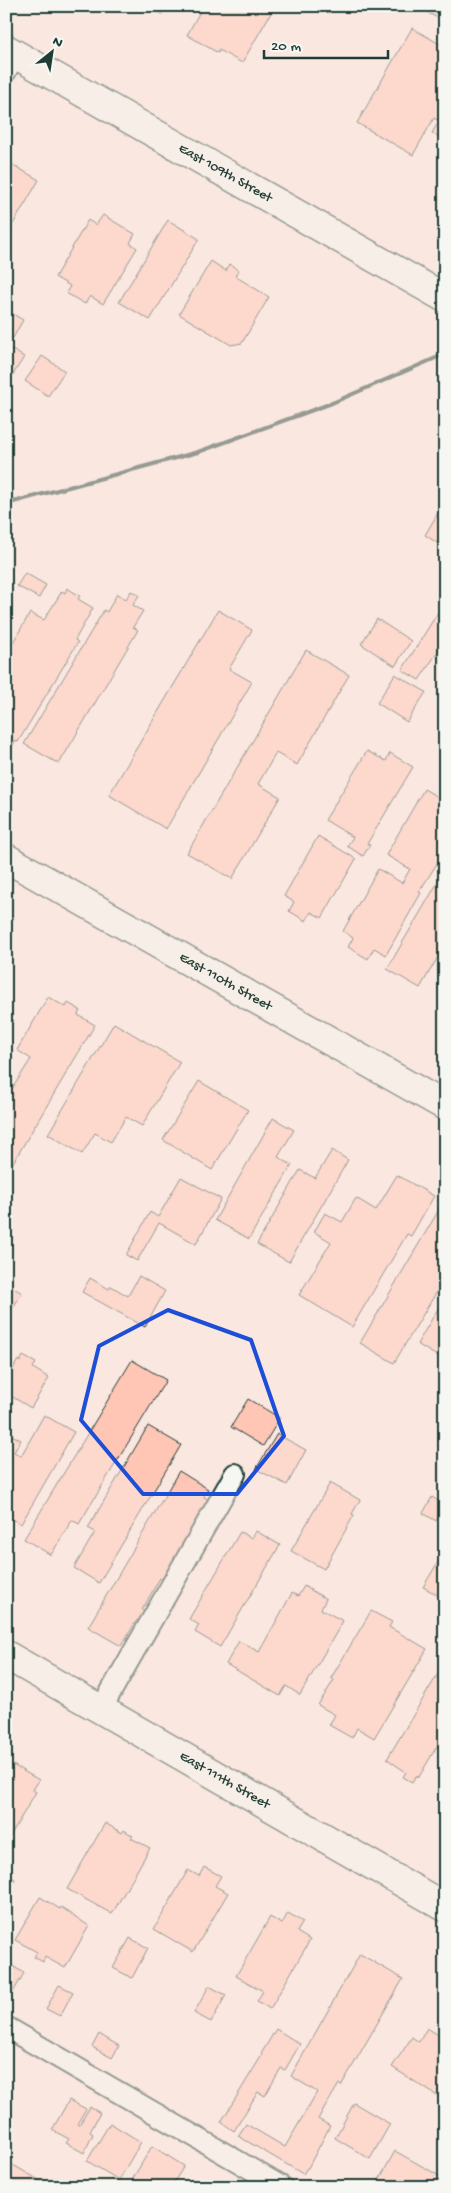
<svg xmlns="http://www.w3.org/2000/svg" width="451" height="2193" font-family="'Gochi Hand',sans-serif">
  <rect width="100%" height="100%" fill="#f9e7e0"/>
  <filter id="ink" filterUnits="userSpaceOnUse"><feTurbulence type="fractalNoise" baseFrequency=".02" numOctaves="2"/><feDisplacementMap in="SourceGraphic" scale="10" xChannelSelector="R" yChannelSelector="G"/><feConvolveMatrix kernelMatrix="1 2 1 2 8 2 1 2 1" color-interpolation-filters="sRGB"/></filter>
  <g filter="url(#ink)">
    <!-- building -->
    <g fill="#ffc5b5" stroke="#1f3d34">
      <polygon points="147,6 166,6 162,14"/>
      <polygon points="203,6 275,6 242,63 219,50 218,53 187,35"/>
      <polygon points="445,6 445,22 417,7 417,6"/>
      <polygon points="412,28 445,47 445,140 432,133 439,121 434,118 413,155 357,123"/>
      <polygon points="6,161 39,180 6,236"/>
      <polygon points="103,215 135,234 130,243 137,248 103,304 90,296 85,304 66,293 70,286 55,277 88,220 96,225"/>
      <polygon points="168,220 199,239 150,320 119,302"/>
      <polygon points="211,261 226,271 229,264 239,270 235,276 269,297 242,343 231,345 179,314"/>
      <polygon points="8,311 23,320 13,338 6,334"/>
      <polygon points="6,346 24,357 6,386"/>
      <polygon points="42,356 65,371 48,396 25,381"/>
      <polygon points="445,501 445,548 425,535"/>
      <polygon points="25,573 46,585 39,598 17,586"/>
      <polygon points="67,588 80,596 78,599 93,608 75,640 78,642 18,742 15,741 10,751 6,749 6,647 9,649 30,613 44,620 62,591 65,593"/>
      <polygon points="131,591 139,595 133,605 143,611 133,627 138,630 59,764 24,744 104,610 107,612 117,594 126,599"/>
      <polygon points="445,601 445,641 419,680 402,670"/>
      <polygon points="218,610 252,630 229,669 252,682 166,829 109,795"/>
      <polygon points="377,619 411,641 395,666 361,644"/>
      <polygon points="306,650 349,675 297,765 276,753 258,784 280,797 232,879 187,853"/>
      <polygon points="395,674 426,692 407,722 377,703"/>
      <polygon points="367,751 386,761 390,753 413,767 367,844 370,845 363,856 347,846 353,837 325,820"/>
      <polygon points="424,789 445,801 445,851 419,892 421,893 386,955 374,948 368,959 348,947 353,938 343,931 378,869 402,883 410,869 386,855"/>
      <polygon points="318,836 356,859 322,918 311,912 306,921 289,911 294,902 284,896"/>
      <polygon points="445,870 445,945 420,988 387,969"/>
      <polygon points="48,997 66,1007 68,1003 80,1010 78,1015 95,1025 11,1166 6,1163 6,1098 31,1059 17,1050"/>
      <polygon points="114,1023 180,1062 142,1126 126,1117 111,1142 95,1133 82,1154 48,1134"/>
      <polygon points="199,1081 248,1110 212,1170 163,1140"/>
      <polygon points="273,1118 294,1130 278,1157 292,1165 249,1239 215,1220"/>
      <polygon points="332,1150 348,1160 289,1262 257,1244 300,1170 315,1178"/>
      <polygon points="397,1175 434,1196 411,1236 407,1234 352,1327 299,1295 331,1242 314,1232 325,1213 342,1222 356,1198 376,1210"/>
      <polygon points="181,1177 221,1199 196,1244 159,1223 137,1261 126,1255 150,1212 158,1217"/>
      <polygon points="443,1203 445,1204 445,1278 394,1363 360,1343"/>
      <polygon points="139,1276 165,1291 145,1327 82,1292 90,1278 109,1289 111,1286 128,1296"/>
      <polygon points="7,1284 22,1293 6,1319 6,1286"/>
      <polygon points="445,1297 445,1361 417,1344"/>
      <polygon points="23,1356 36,1363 33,1368 49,1378 31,1408 6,1393 6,1381 18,1360 20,1362"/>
      <polygon points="132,1360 166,1380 79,1524 72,1520 51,1555 24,1539"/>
      <polygon points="248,1399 280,1418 263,1446 231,1427"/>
      <polygon points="44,1415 74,1432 21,1524 6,1516 6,1432 21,1440 14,1452 21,1456"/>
      <polygon points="148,1426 181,1445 99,1583 74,1568 95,1532 88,1528"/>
      <polygon points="277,1434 306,1450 287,1485 256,1469"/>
      <polygon points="179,1471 208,1489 204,1497 210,1501 170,1584 160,1578 142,1610 147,1613 141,1622 137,1620 121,1646 88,1627"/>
      <polygon points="330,1483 360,1500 352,1514 354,1515 324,1569 291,1551"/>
      <polygon points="432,1497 445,1505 436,1521 423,1513"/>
      <polygon points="256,1531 280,1545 220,1647 195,1632 199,1625 189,1619 240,1532 252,1538"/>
      <polygon points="444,1552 445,1553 445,1599 423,1587"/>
      <polygon points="304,1586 326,1599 321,1609 343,1621 300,1695 286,1686 280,1696 226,1664 239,1641 259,1652 292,1593 298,1596"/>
      <polygon points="371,1611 392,1622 389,1627 427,1649 374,1738 357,1728 352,1738 329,1725 335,1715 318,1705 334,1680 331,1678"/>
      <polygon points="445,1662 445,1735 441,1741 444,1742 440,1748 437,1746 419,1777 416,1776 412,1782 403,1777 406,1772 387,1759"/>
      <polygon points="6,1761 39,1780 33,1790 36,1792 6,1843"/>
      <polygon points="105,1823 122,1833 124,1830 133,1836 131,1838 150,1848 112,1914 67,1889"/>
      <polygon points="204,1867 221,1876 215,1886 228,1893 193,1952 154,1929 188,1870 199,1876"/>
      <polygon points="6,1874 15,1879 6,1894"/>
      <polygon points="40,1897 60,1909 61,1907 89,1926 65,1968 45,1957 43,1962 34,1957 37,1952 15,1940"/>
      <polygon points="288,1913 303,1922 297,1932 310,1940 270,2009 257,2001 263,1991 236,1976 270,1917 282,1924"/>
      <polygon points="130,1938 148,1948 132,1978 113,1968"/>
      <polygon points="360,1954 403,1979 341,2086 339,2084 318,2119 330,2126 308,2168 307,2168 303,2174 238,2136 246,2124 285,2147 317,2092 291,2076"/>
      <polygon points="6,1962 24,1973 7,2003 6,2003"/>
      <polygon points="59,1985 73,1992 60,2016 46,2009"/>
      <polygon points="209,1986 226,1995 211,2022 194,2013"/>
      <polygon points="427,2028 445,2039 445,2101 392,2067 412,2037 419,2042"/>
      <polygon points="276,2029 300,2044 285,2070 281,2068 265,2096 258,2092 234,2131 221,2122 262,2055 261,2054"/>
      <polygon points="99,2034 119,2046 112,2058 92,2047"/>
      <polygon points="69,2100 86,2109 77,2124 79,2125 90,2107 100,2113 90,2132 93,2134 84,2153 66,2143 69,2139 52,2130"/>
      <polygon points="354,2103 390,2124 370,2159 335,2138"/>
      <polygon points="110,2123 141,2142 119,2180 87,2161"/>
      <polygon points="152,2146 184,2166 171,2187 131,2187 129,2185"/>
      <polygon points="395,2151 445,2179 445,2187 375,2187"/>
      <polygon points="6,2161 48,2185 47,2187 6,2187"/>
    </g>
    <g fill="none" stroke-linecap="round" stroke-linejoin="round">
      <defs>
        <g id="lane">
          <polyline points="6,71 15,54"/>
          <polyline points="101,1709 235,1474"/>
          <polyline points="6,2027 282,2187"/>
        </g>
        <g id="street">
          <path id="s1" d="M 6,49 L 445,298"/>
          <path id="s2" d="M 6,858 L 445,1106"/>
          <path id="s3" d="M 6,1655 L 445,1907"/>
        </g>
      </defs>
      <!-- lane casing -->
      <use href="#lane" stroke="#1f3d34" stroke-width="24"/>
      <!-- street casing -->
      <use href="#street" stroke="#1f3d34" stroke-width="31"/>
      <!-- lane -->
      <use href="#lane" stroke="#f6f6f2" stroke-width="20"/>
      <!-- street -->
      <use href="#street" stroke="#f6f6f2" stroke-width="28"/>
      <!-- rail -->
      <polyline stroke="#1f3d34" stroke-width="4" points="6,504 198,452 332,403 445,354"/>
    </g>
  </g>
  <!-- marked area -->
  <path d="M0 0H451V2193H0ZM 168,1310 L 251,1340 L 284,1436 L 237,1494 L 143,1494 L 81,1420 L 99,1346 Z" fill="#f9e7e0" fill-opacity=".55" fill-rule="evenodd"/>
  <path fill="none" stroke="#1d4ed8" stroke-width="4" stroke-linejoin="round" d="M 168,1310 L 251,1340 L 284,1436 L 237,1494 L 143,1494 L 81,1420 L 99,1346 Z"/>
  <g text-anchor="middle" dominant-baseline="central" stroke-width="4.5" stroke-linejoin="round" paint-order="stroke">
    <!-- street labels -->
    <g font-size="14" fill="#1f3d34" stroke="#f6f6f2">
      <text stroke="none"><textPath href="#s1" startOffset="252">East 109th Street</textPath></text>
      <text stroke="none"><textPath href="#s2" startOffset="252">East 110th Street</textPath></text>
      <text stroke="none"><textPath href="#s3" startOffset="252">East 111th Street</textPath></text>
    </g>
  </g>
  <!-- margin -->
  <rect width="451" height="2193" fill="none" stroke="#f6f6f2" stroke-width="25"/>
  <rect x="12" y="12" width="426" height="2168" fill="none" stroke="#1f3d34" stroke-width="2" filter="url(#ink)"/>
  <!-- north arrow -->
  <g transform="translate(52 52) rotate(30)" stroke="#f6f6f2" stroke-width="4" paint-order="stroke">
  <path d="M0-4L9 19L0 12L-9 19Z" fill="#1f3d34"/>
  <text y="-8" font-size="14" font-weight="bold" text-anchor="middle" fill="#1f3d34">N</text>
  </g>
  <!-- scale -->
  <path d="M264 50v8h124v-8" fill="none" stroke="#1f3d34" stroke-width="2.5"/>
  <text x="271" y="50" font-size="15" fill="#1f3d34" stroke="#f6f6f2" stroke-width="4" paint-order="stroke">20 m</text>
</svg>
